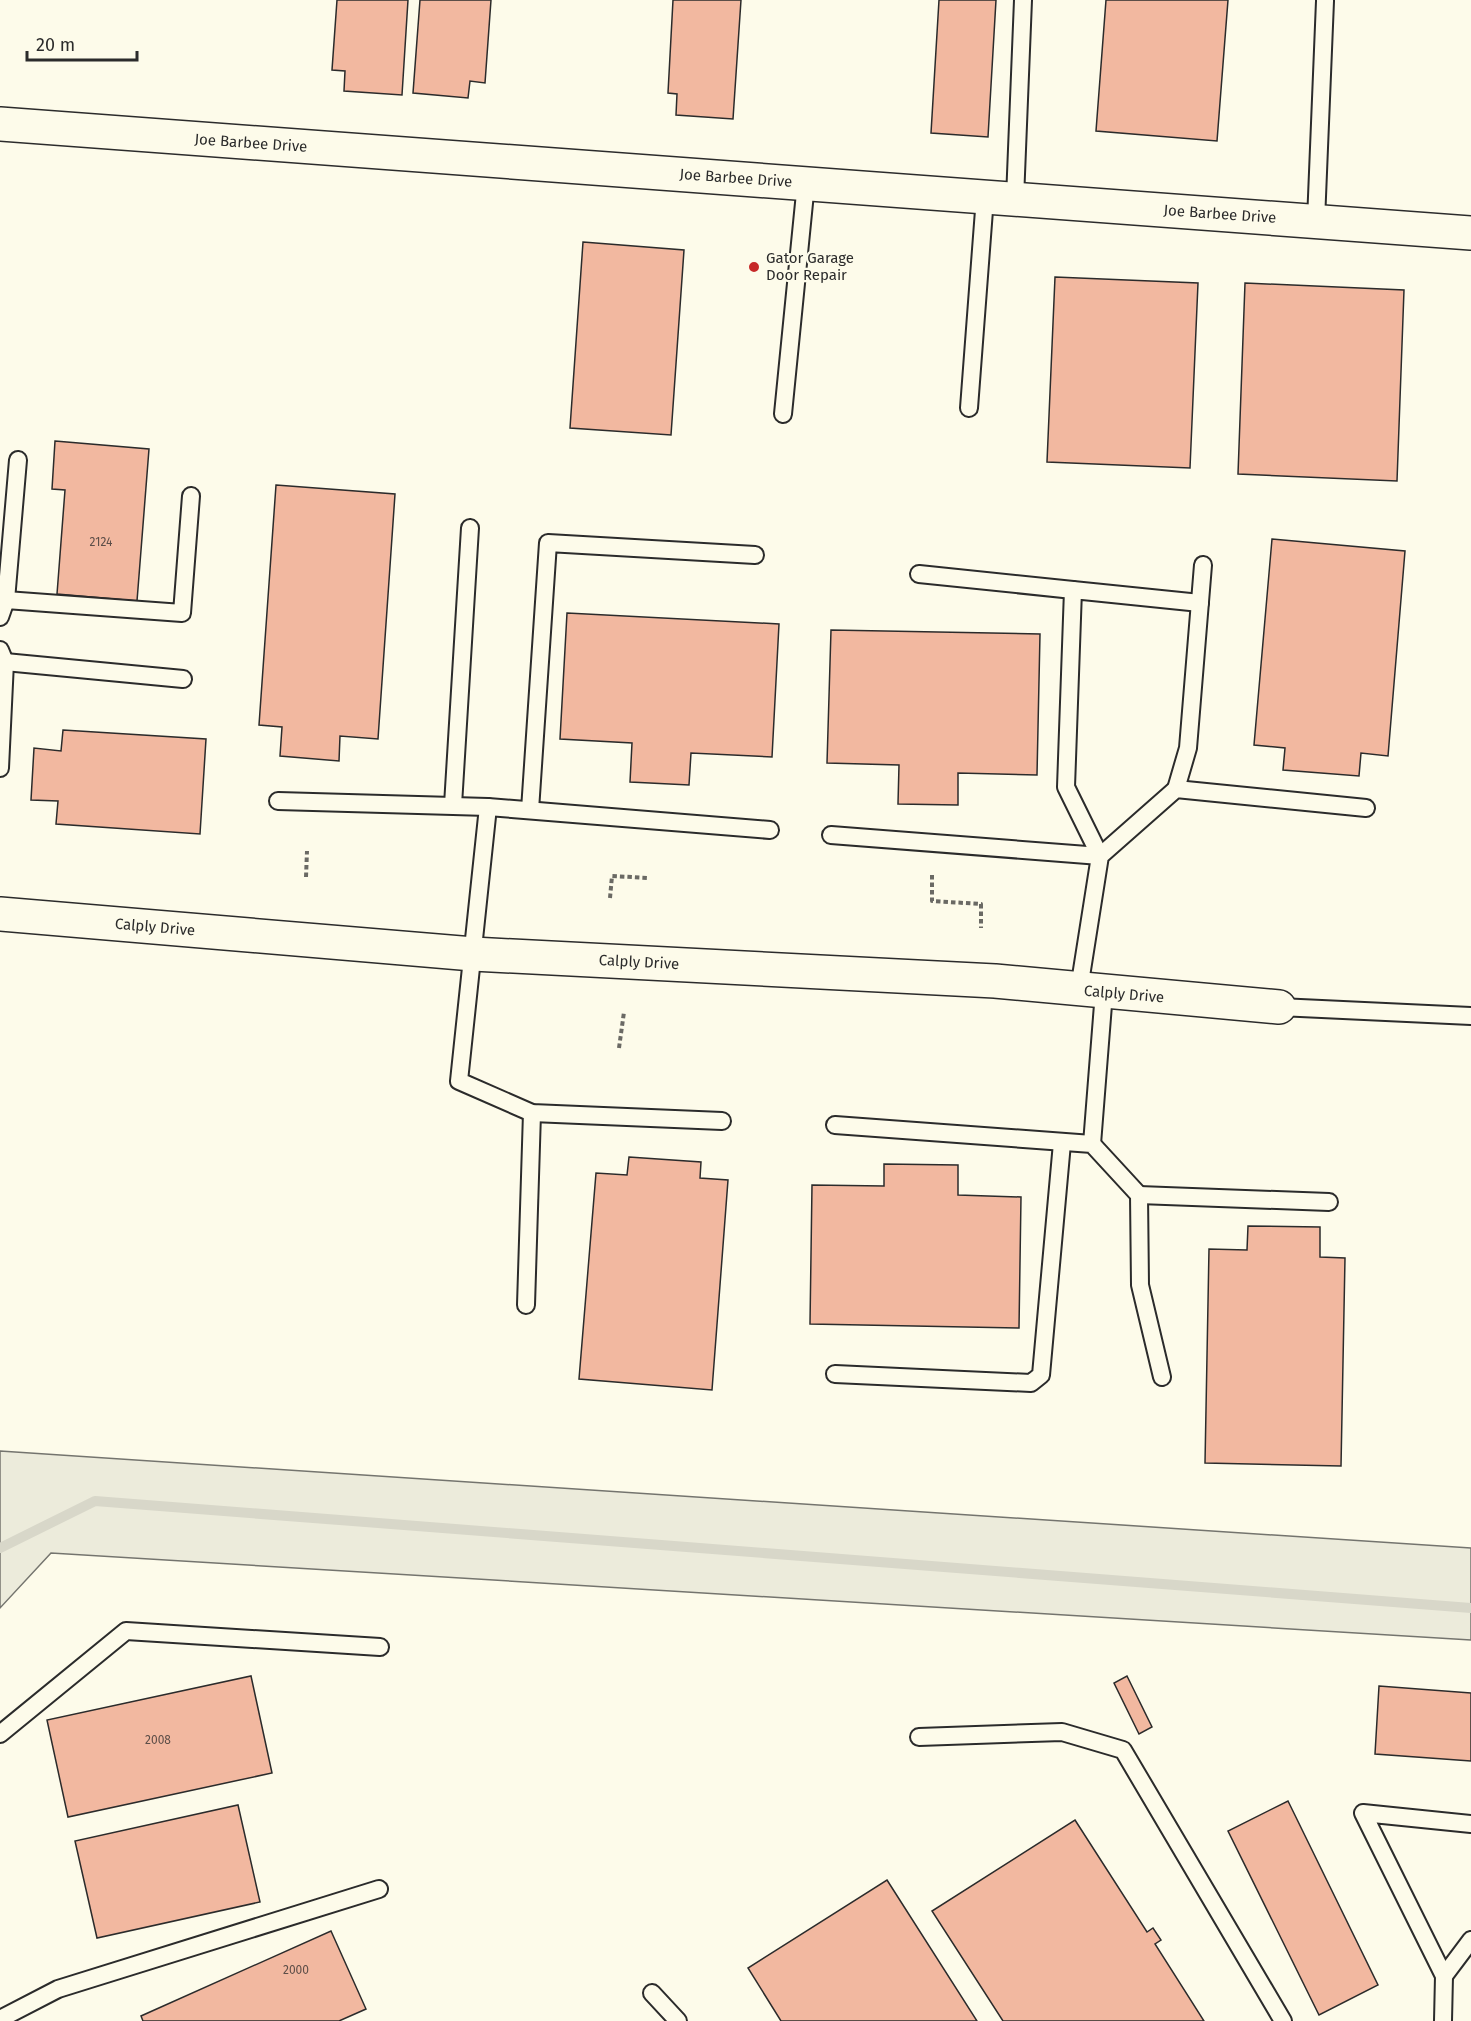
<svg xmlns="http://www.w3.org/2000/svg" width="1471" height="2021" font-family="'Fira Sans',sans-serif">
  <rect width="100%" height="100%" fill="#fdfbea"/>
  <!-- green -->
  <polygon fill="#ecebdb" stroke="#74746e" stroke-width="1.5" points="0,1451 1471,1548 1471,1640 51,1553 0,1608"/>
  <g fill="none" stroke-linecap="round" stroke-linejoin="round">
    <!-- stream -->
    <polyline stroke="#d8d7c9" stroke-width="10" points="0,1548 95,1501 1471,1608"/>
  </g>
  <!-- building -->
  <g fill="#f2b8a0" stroke="#2b2b2b" stroke-width="1.5">
    <polygon points="337,0 408,0 402,95 344,91 345,71 332,70"/>
    <polygon points="420,0 491,0 485,83 470,81 468,98 413,93"/>
    <polygon points="673,0 741,0 733,119 676,115 677,94 668,93"/>
    <polygon points="939,0 996,0 988,137 931,133"/>
    <polygon points="1106,0 1228,0 1217,141 1096,131"/>
    <polygon points="583,242 684,250 671,435 570,428"/>
    <polygon points="1055,277 1198,283 1190,468 1047,462"/>
    <polygon points="1245,283 1404,290 1397,481 1238,474"/>
    <polygon points="55,441 149,449 137,601 57,594 65,490 52,489"/>
    <polygon points="276,485 395,494 378,739 340,736 339,761 280,756 282,727 259,725"/>
    <polygon points="1272,539 1405,551 1388,756 1361,753 1359,776 1283,770 1285,748 1254,745"/>
    <polygon points="567,613 779,624 772,757 691,753 689,785 630,782 632,743 560,739"/>
    <polygon points="831,630 1040,634 1037,775 958,773 958,805 898,804 899,765 827,763"/>
    <polygon points="63,730 206,739 200,834 56,824 58,801 31,800 34,748 61,751"/>
    <polygon points="629,1157 701,1162 700,1178 728,1180 712,1390 579,1379 596,1173 627,1175"/>
    <polygon points="884,1164 958,1165 958,1195 1021,1197 1019,1328 810,1324 812,1185 884,1186"/>
    <polygon points="1248,1226 1320,1227 1320,1257 1345,1258 1341,1466 1205,1463 1209,1249 1247,1250"/>
    <polygon points="251,1676 272,1773 68,1817 47,1720"/>
    <polygon points="1127,1676 1152,1727 1139,1734 1114,1683"/>
    <polygon points="1379,1686 1471,1693 1471,1761 1375,1754"/>
    <polygon points="1288,1801 1378,1985 1319,2015 1228,1831"/>
    <polygon points="238,1805 260,1902 97,1938 75,1841"/>
    <polygon points="1075,1820 1147,1932 1153,1928 1161,1940 1155,1944 1204,2021 1003,2021 932,1911"/>
    <polygon points="887,1880 977,2021 781,2021 748,1968"/>
    <polygon points="331,1931 366,2009 339,2021 143,2021 141,2016"/>
  </g>
  <g fill="none" stroke-linecap="round" stroke-linejoin="round">
    <defs>
      <g id="service">
        <polyline points="1015,199 1023,0"/>
        <polyline points="1316,221 1325,1"/>
        <polyline points="969,408 985,197"/>
        <polyline points="783,414 806,183"/>
        <polyline points="919,574 1073,590"/>
        <polyline points="6,600 182,613 191,496"/>
        <polyline points="0,617 6,600 18,460"/>
        <polyline points="0,650 5,662 0,768"/>
        <polyline points="5,662 183,679"/>
        <polyline points="1176,789 1188,748 1203,565"/>
        <polyline points="278,801 488,807 770,830"/>
        <polyline points="453,805 470,528"/>
        <polyline points="488,807 459,1081 532,1113 722,1121"/>
        <polyline points="530,810 548,543 755,555"/>
        <polyline points="831,835 1100,856"/>
        <polyline points="1100,856 1066,787 1073,590 1200,603"/>
        <polyline points="1079,989 1100,856 1176,789 1366,808"/>
        <polyline points="1279,1007 1471,1016"/>
        <polyline points="835,1125 1092,1144 1139,1195 1140,1285 1162,1377"/>
        <polyline points="1092,1144 1104,992"/>
        <polyline points="1139,1195 1329,1202"/>
        <polyline points="526,1305 532,1113"/>
        <polyline points="835,1374 1031,1383 1041,1375 1062,1143"/>
        <polyline points="0,1734 126,1631 380,1647"/>
        <polyline points="919,1737 1062,1732 1123,1750 1283,2021"/>
        <polyline points="1444,1976 1471,1940"/>
        <polyline points="652,1993 678,2021"/>
        <polyline points="0,2019 58,1989 379,1889"/>
        <polyline points="1443,2021 1444,1976 1363,1813 1471,1824"/>
      </g>
      <g id="minor">
        <polyline points="0,124 1471,233"/>
        <polyline points="0,914 473,954 995,981 1279,1007"/>
      </g>
    </defs>
    <!-- service casing -->
    <use href="#service" stroke="#2b2b2b" stroke-width="20"/>
    <!-- minor casing -->
    <use href="#minor" stroke="#2b2b2b" stroke-width="36"/>
    <!-- path -->
    <g stroke="#6a6964" stroke-width="4" stroke-dasharray="4.5 3" stroke-linecap="butt">
      <polyline points="932,875 932,901 981,904 981,928"/>
      <polyline points="306,877 307,851"/>
      <polyline points="610,898 612,876 649,878"/>
      <polyline points="619,1048 624,1012"/>
    </g>
    <!-- service -->
    <use href="#service" stroke="#fdfbea" stroke-width="16"/>
    <!-- minor -->
    <use href="#minor" stroke="#fdfbea" stroke-width="33"/>
  </g>
  <!-- markers -->
  <circle fill="#c62828" stroke="#fdfbea" stroke-width="2" cx="754" cy="267" r="6"/>
  <g text-anchor="middle" dominant-baseline="central" stroke-width="4.5" stroke-linejoin="round" paint-order="stroke">
    <!-- number labels -->
    <g font-size="12" fill="#5d4e48">
      <text x="101" y="542">2124</text>
      <text x="158" y="1740">2008</text>
      <text x="296" y="1970">2000</text>
    </g>
    <!-- street labels -->
    <g font-size="15" fill="#2b2b2b" stroke="#fdfbea">
      <text transform="translate(251 143) rotate(4)">Joe Barbee Drive</text>
      <text transform="translate(736 178) rotate(4)">Joe Barbee Drive</text>
      <text transform="translate(1220 214) rotate(4)">Joe Barbee Drive</text>
      <text transform="translate(155 927) rotate(5)">Calply Drive</text>
      <text transform="translate(639 962) rotate(3)">Calply Drive</text>
      <text transform="translate(1124 994) rotate(5)">Calply Drive</text>
    </g>
    <!-- poi labels -->
    <g font-size="15" fill="#2b2b2b" stroke="#fdfbea" text-anchor="start">
      <text x="766" y="258">Gator Garage<tspan x="766" dy="17">Door Repair</tspan></text>
    </g>
  </g>
  <!-- scale -->
  <path d="M27 51v9h110v-9" fill="none" stroke="#2b2b2b" stroke-width="3"/>
  <text x="36" y="51" font-size="18" fill="#2b2b2b" stroke="#fdfbea" stroke-width="4.5" paint-order="stroke">20 m</text>
</svg>
